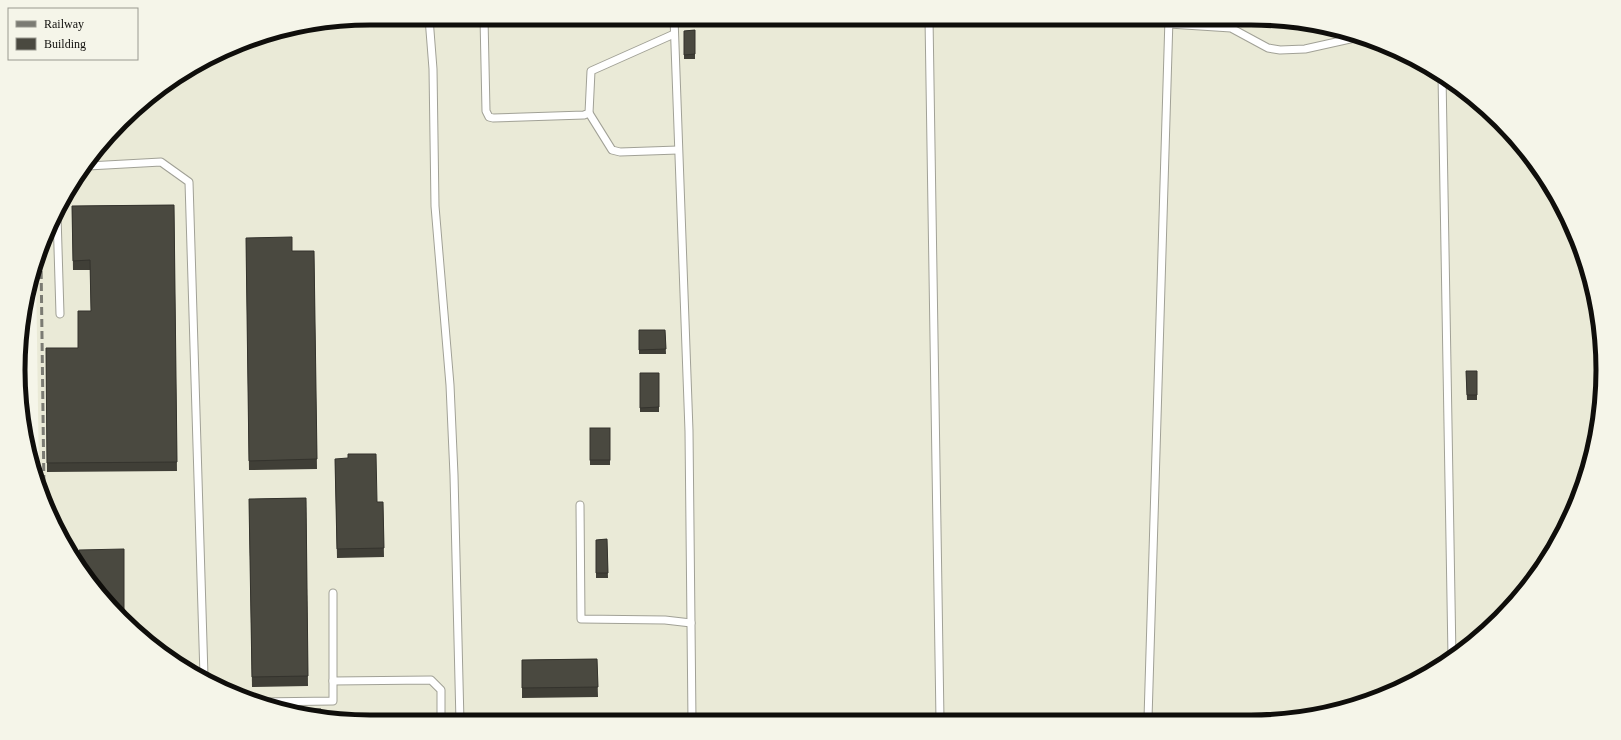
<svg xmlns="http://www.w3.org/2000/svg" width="1621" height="740" font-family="'Times New Roman',serif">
  <rect width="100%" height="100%" fill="#f5f5e9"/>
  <!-- built -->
  <polygon fill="#eaead7" points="370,18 1251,18 1319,25 1385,45 1446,77 1500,121 1544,174 1576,235 1596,301 1603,370 1596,438 1576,504 1530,584 1465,649 1386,695 1297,719 370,722 301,715 236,695 138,635 65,546 39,477 36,271 65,194 138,105 194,65 257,37"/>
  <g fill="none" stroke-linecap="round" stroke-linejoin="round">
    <defs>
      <g id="service">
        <polyline points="429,18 433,69 435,206 450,385 454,475 460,722"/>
        <polyline points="484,18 486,111 489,117 493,118 584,115 589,113 591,71 674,34"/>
        <polyline points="674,18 689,431 692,721"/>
        <polyline points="929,18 940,720"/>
        <polyline points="1169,24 1231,28 1268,48 1280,50 1305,49 1359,37"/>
        <polyline points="1442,75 1452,657"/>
        <polyline points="589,113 612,150 620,152 678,150"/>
        <polyline points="88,166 161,162 189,182 204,676"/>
        <polyline points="57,215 60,314"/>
        <polyline points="580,505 581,619 665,620 691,623"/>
        <polyline points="333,681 431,680 441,690 441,722"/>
        <polyline points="258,702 333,701 333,593"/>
        <polyline points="1148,719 1169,18"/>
      </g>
    </defs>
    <!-- service casing -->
    <use href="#service" stroke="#a1a196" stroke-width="9"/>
    <!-- service -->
    <use href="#service" stroke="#fff" stroke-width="7"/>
    <!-- rail -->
    <polyline stroke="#7b7b73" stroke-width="3" stroke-dasharray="8 4" stroke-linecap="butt" points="41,259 44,490"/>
  </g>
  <!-- wall -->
  <g fill="#403f37">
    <polygon points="695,30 695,59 684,59 684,31"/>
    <polygon points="174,205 177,471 47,472 46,348 78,348 91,311 90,270 73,270 72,206"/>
    <polygon points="246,238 292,251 314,251 317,469 249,470"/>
    <polygon points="639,330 665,330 666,354 639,354"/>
    <polygon points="1466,371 1477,371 1477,400 1467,400"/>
    <rect x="640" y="373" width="19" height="39"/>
    <rect x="590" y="428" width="20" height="37"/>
    <polygon points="335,459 377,502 383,502 384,557 337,558"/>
    <polygon points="306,498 308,686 252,687 249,499"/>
    <polygon points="607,539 608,578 596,578 596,540"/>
    <polygon points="597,659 598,697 522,698 522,660"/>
  </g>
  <!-- building -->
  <g fill="#4a4940" stroke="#34332d">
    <polygon points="695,30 695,54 684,55 684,31"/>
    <polygon points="174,205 177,462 47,463 46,348 78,348 78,311 91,311 90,260 73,261 72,206"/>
    <polygon points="292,237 292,251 314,251 317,459 249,461 246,238"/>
    <polygon points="639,330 665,330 666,349 639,350"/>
    <polygon points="1466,371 1477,371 1477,395 1467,395"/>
    <polygon points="640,373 659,373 659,407 640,408"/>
    <rect x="590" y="428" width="20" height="32"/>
    <polygon points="348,454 376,454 377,502 383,502 384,548 337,549 335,459 348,458"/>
    <polygon points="306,498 308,676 252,677 249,499"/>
    <polygon points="607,539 608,573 596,573 596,540"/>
    <polygon points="124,549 124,618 79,562 79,550"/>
    <polygon points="597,659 598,687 522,688 522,660"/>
    <polygon points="321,709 322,717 301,715 284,710"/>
    <polygon points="428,715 428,722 370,722 344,719 344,717"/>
  </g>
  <!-- crop -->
  <path d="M0 0H1621V740H0ZM370 25H1251A345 345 0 0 1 1596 370V370A345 345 0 0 1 1251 715H370A345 345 0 0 1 25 370V370A345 345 0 0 1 370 25Z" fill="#f5f5e9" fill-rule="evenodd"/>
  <path fill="none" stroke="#0f0e0b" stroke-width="5" d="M370 25H1251A345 345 0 0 1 1596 370V370A345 345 0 0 1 1251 715H370A345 345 0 0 1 25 370V370A345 345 0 0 1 370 25Z"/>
  <!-- legend -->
  <rect x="8" y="8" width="130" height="52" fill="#f5f5e9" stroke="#999990"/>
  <rect x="16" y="21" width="20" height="6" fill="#7b7b73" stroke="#999990"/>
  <text x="44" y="28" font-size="12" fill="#0f0e0b">Railway</text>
  <rect x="16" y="38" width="20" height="12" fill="#4a4940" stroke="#999990"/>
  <text x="44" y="48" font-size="12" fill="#0f0e0b">Building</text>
</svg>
